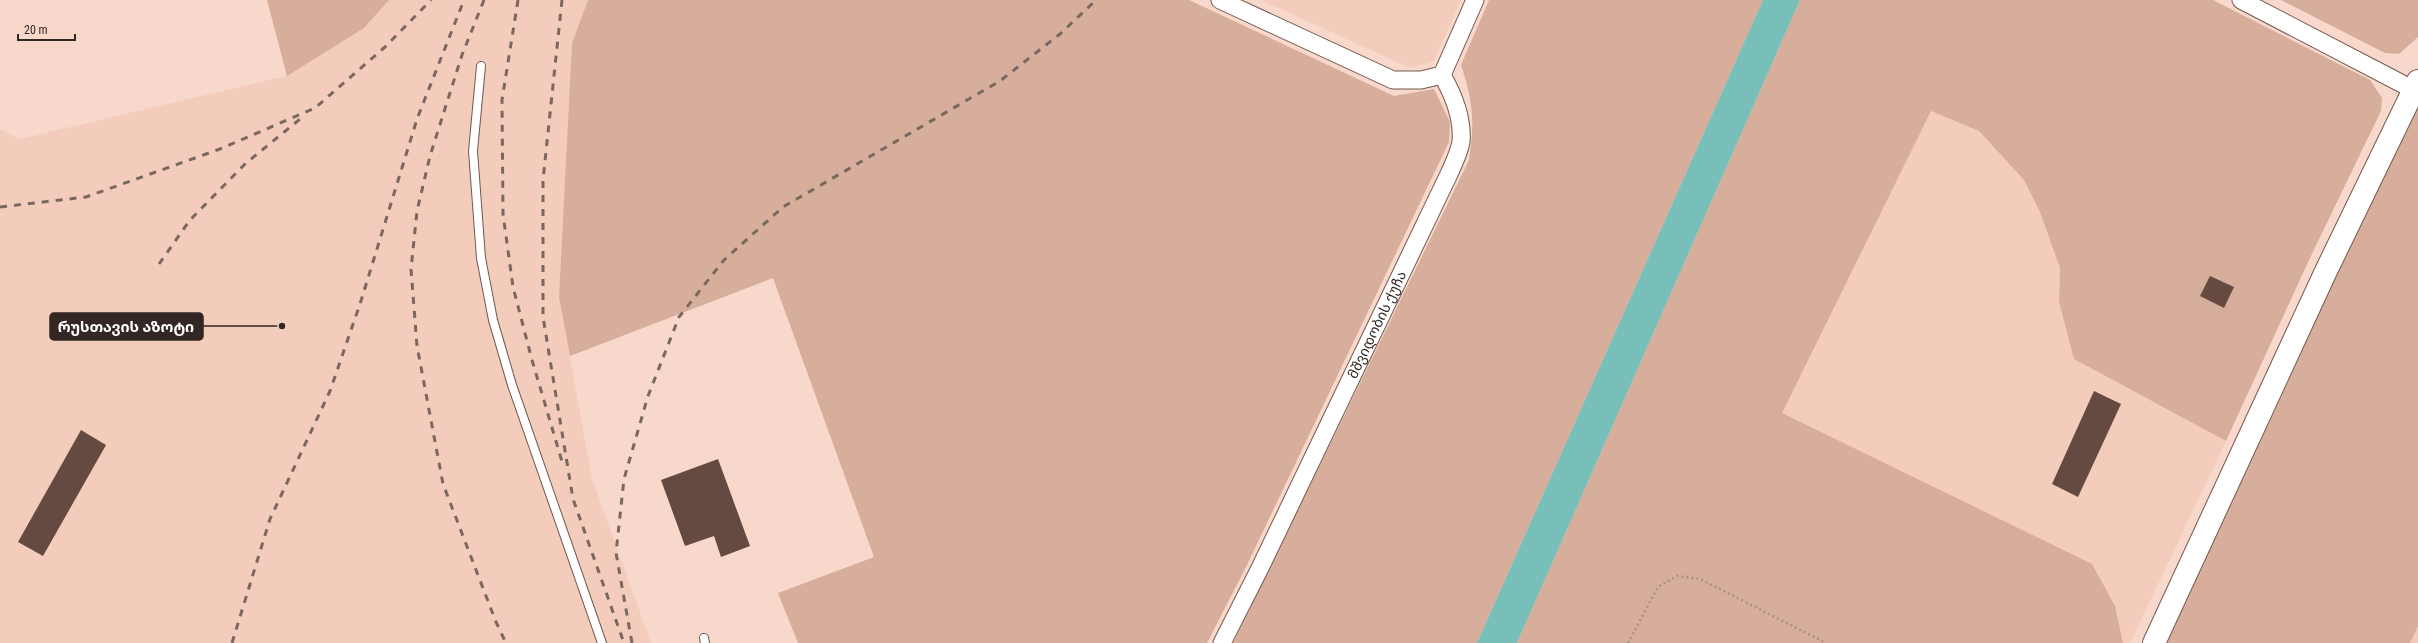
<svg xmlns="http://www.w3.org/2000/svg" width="2418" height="643" font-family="'Roboto Condensed','Noto Sans Georgian',sans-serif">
  <rect width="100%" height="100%" fill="#f7d8cb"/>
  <!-- built -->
  <g fill="#f3ccbc">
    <polygon points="389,0 588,0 572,43 559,297 592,479 651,643 0,643 0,129 20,139 286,76 364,28"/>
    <polygon points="1261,0 1461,0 1433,62 1410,68"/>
    <polygon points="1931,111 1979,131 2024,180 2040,212 2060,268 2059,302 2074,359 2226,441 2130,643 2123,643 2115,606 1781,413"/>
    <polygon points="2418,626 2418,643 2410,643"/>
  </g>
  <!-- green -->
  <g fill="#d7ad9b">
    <polygon points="267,0 389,0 364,28 287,76"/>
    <polygon points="588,0 1189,0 1394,96 1434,89 1450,122 1449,142 1246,567 1207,643 798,643 778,593 874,557 773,278 570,356 559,297 572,43"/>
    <path d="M 1489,0 L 1763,0 L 1477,643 L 1233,643 L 1469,160 C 1475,121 1473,102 1461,65 Z"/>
    <polygon points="1800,0 2213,0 2370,80 2382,98 2381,111 2309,260 2226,441 2074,359 2059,302 2060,268 2040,212 2024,180 1979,131 1931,111 1782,413 2092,564 2115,606 2123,643 1517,643"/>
    <polygon points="2281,0 2418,0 2418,37 2399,54 2385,53"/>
    <polygon points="2418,94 2418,626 2410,643 2163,643"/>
  </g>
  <!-- water -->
  <polygon fill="#77bfb8" points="1763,0 1800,0 1517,643 1477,643"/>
  <!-- building -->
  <g fill="#644a40">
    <polygon points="2210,276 2234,287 2224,308 2200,296"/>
    <polygon points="2094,391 2121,404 2078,497 2052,484"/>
    <polygon points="81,430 106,445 43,556 18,542"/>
    <polygon points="718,459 750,546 721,557 714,536 685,546 661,480"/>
  </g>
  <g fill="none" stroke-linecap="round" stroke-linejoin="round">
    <defs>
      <g id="service">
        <polyline points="481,66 473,151 481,258 493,320 512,385 602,643"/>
        <polyline points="704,638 705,643"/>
      </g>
      <g id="minor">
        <polyline points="1220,0 1393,80 1421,80 1442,75"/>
        <polyline points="2241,0 2414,90"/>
        <path id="s1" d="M 1222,643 L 1260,568 L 1449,174 C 1453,165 1459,153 1461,142 C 1463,119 1453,94 1442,75 L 1475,0"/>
      </g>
      <polyline id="secondary" points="2154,643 2326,271 2418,81"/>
    </defs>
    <!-- service casing -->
    <use href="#service" stroke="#73584d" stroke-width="10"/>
    <!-- minor casing -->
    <use href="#minor" stroke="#73584d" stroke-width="19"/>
    <!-- secondary casing -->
    <use href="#secondary" stroke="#73584d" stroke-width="24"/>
    <!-- path -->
    <polyline stroke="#a99288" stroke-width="2.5" stroke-dasharray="2 3" stroke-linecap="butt" points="1628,643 1658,587 1677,576 1700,579 1826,643"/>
    <!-- service -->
    <use href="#service" stroke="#fff" stroke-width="8"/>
    <!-- minor -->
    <use href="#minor" stroke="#fff" stroke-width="17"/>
    <!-- secondary -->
    <use href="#secondary" stroke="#fff" stroke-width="22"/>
    <!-- rail -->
    <g stroke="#7a6860" stroke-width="3" stroke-dasharray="7 7" stroke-linecap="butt">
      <polyline points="484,0 462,55 430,156 417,211 411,269 417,346 443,484 496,622 506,643"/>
      <polyline points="518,0 502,100 503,214 513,287 532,360 563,465"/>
      <polyline points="562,0 543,180 543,317 573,499 624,643"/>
      <polyline points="0,207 86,197 220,149 315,108 385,47 431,0"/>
      <polyline points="159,264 190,220 245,164 305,115"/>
      <polyline points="232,643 270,519 330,391 360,304 417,119 464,0"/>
      <polyline points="632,643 616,553 624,479 648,396 679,317 724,260 783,207 1000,81 1060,34 1096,0"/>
    </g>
  </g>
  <g text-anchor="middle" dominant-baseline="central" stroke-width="4" stroke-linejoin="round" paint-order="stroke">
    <!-- street labels -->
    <g font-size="14" fill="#322722" stroke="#f7d8cb">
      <text stroke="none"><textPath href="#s1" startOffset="354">მშვიდობის ქუჩა</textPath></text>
    </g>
  </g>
  <!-- callouts -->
  <path fill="none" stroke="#322722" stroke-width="1.5" d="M282 326L203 326"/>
  <circle fill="#322722" stroke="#f7d8cb" stroke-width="1.5" cx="282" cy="326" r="4"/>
  <rect fill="#322722" stroke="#322722" stroke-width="1.5" x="50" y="313" width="153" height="27" rx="4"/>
  <g font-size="15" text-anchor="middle" font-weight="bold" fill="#fff">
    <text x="126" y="332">რუსთავის აზოტი</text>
  </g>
  <!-- scale -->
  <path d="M18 34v6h57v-6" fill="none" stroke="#322722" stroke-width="2"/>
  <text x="24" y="34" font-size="12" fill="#322722" stroke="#f7d8cb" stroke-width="3" paint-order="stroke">20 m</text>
</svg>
